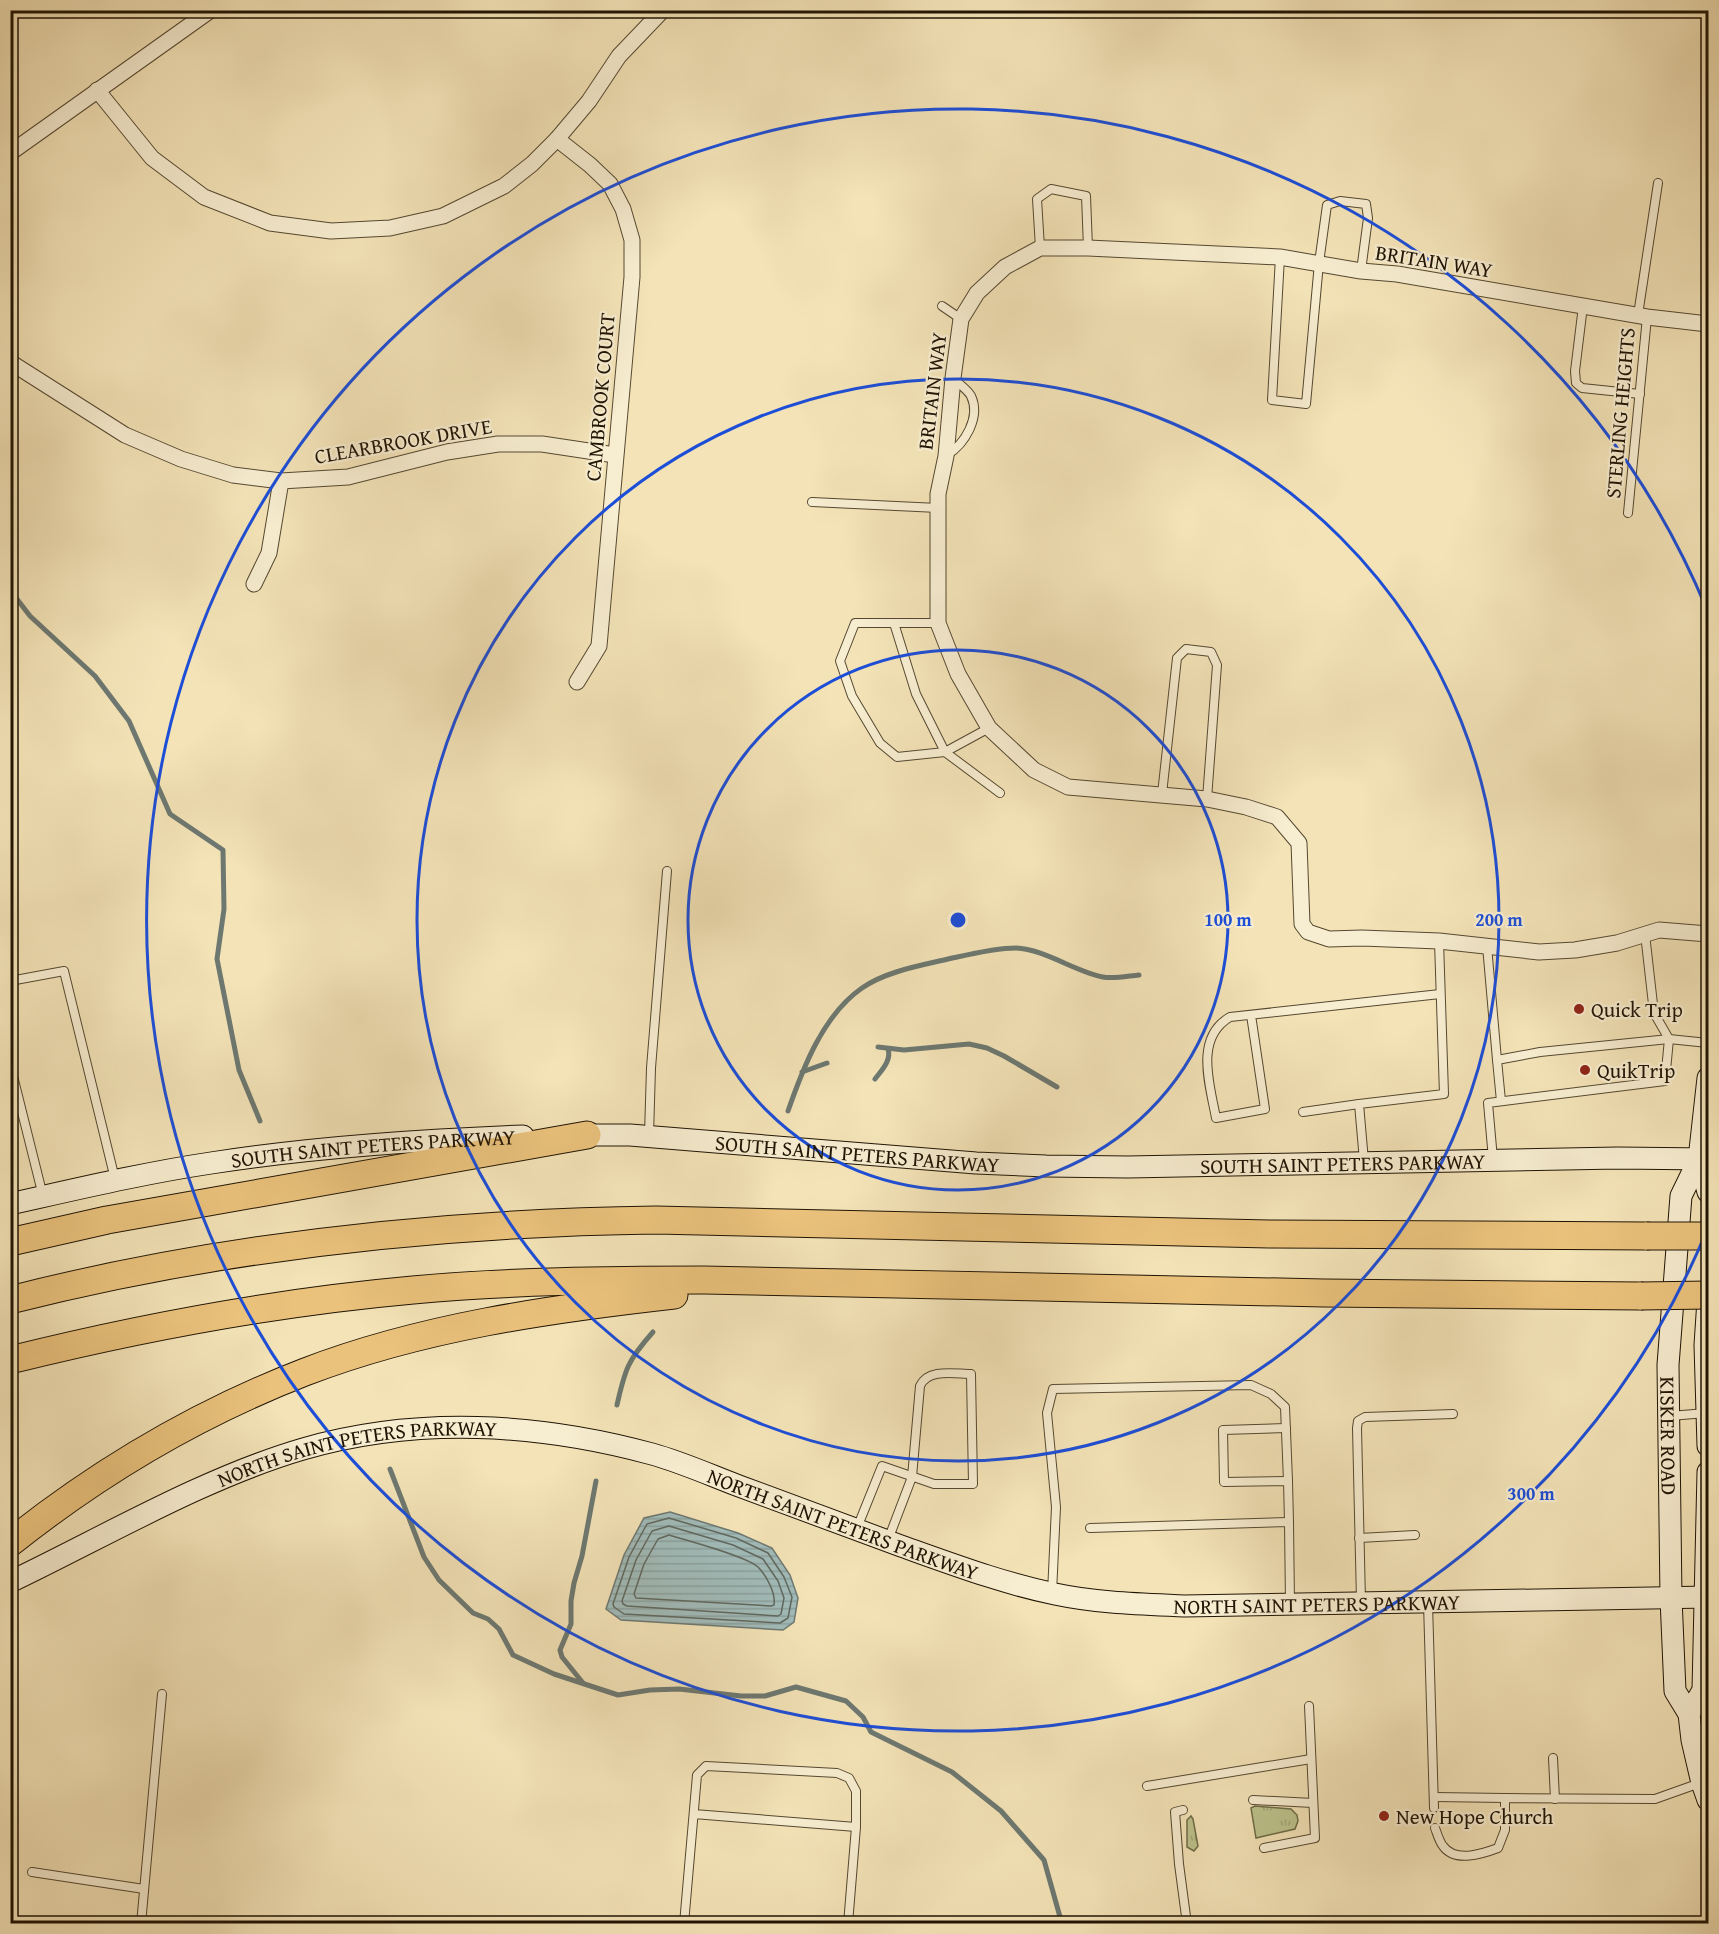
<svg xmlns="http://www.w3.org/2000/svg" width="1719" height="1934" font-family="'Gentium Book Plus',serif">
  <defs>
    <pattern id="grass-tufts" width="24" height="20" patternUnits="userSpaceOnUse" patternTransform="scale(1.5)"><rect width="24" height="20" fill="#bdc38d"/><path d="M3 7l-1-3M5 7V3M7 7l1-3M15 17l-1-3M17 17v-4M19 17l1-3" fill="none" stroke="#a2a778"/></pattern>
    <pattern id="water-rules" width="6" height="5" patternUnits="userSpaceOnUse" patternTransform="scale(1.5)"><rect width="6" height="5" fill="#a1bbb9"/><path d="M0 2.5h6" fill="none" stroke="#8aa09d"/></pattern>
  </defs>
  <rect width="100%" height="100%" fill="#f3e3b7"/>
  <filter id="stains"><feTurbulence type="fractalNoise" baseFrequency=".00333" numOctaves="4"/><feColorMatrix values="0 0 0 0 .2 0 0 0 0 .09 0 0 0 0 .02 0 0 0 .5 -.17"/></filter>
  <radialGradient id="worn" r=".72"><stop offset=".6" stop-color="#630" stop-opacity="0"/><stop offset="1" stop-color="#630" stop-opacity=".3"/></radialGradient>
  <!-- grass -->
  <g fill="url(#grass-tufts)" stroke="#6e6c48" stroke-width="1.5">
    <polygon points="1255,1806 1291,1809 1297,1815 1298,1821 1295,1829 1256,1838 1251,1808"/>
    <polygon points="1191,1816 1193,1819 1198,1846 1194,1851 1187,1847 1187,1820"/>
  </g>
  <!-- water -->
  <polygon fill="url(#water-rules)" stroke="#6d7871" stroke-width="1.5" points="670,1512 738,1533 772,1548 790,1575 798,1598 794,1622 783,1630 621,1620 606,1609 624,1555 644,1518"/>
  <g fill="none" stroke-linecap="round" stroke-linejoin="round">
    <!-- shore -->
    <g stroke="#60685e" stroke-width="1.5">
      <polygon points="669,1518 736,1538 768,1553 784,1577 792,1597 788,1618 780,1623 624,1614 614,1607 613,1604 629,1557 647,1524"/>
      <polygon points="669,1526 733,1545 763,1559 778,1581 784,1598 781,1614 778,1616 627,1606 623,1604 622,1601 636,1560 652,1531"/>
      <path d="M 669,1535 C 688,1541 746,1556 758,1567 C 766,1575 776,1593 774,1605 L 771,1606 L 636,1598 L 634,1594 L 644,1564 L 658,1539 Z"/>
    </g>
    <!-- stream -->
    <g stroke="#6d7871" stroke-width="5">
      <polyline points="10,590 30,616 95,676 129,721 170,814 223,850 224,909 217,959 239,1070 260,1121"/>
      <polyline points="878,1047 904,1050 969,1044 987,1048 1004,1056 1057,1087"/>
      <polyline points="802,1072 827,1063"/>
      <path d="M 875,1079 C 881,1071 892,1060 888,1049"/>
      <path d="M 788,1111 C 803,1068 823,1015 862,988 C 885,972 918,966 944,960 C 967,955 993,948 1016,948 C 1044,949 1076,972 1103,977 C 1113,979 1128,976 1139,975"/>
      <path d="M 617,1405 C 625,1369 628,1360 653,1332"/>
      <polyline points="390,1469 424,1557 439,1580 473,1613 488,1619 499,1629 513,1655 554,1674 618,1695 650,1690 679,1689 741,1696 765,1696 796,1687 846,1701 863,1717 871,1732 952,1772 1001,1811 1044,1860 1062,1924"/>
      <polyline points="583,1683 562,1657 560,1650 571,1624 571,1601 574,1583 582,1556 596,1481"/>
    </g>
    <defs>
      <g id="lane">
        <polyline points="1040,248 1037,199 1051,189 1086,196 1088,248"/>
        <polyline points="1280,257 1272,400 1306,404 1319,263 1327,205 1340,201 1366,204 1368,218 1361,271"/>
        <polyline points="942,306 961,319"/>
        <polyline points="1583,306 1575,371 1576,383 1582,388 1640,394"/>
        <polyline points="1638,315 1658,183"/>
        <path d="M 947,455 C 965,444 981,417 971,396 C 968,390 959,384 954,379"/>
        <polyline points="812,502 938,508"/>
        <polyline points="1628,513 1647,317"/>
        <polyline points="894,623 916,694 945,752 1000,793"/>
        <polyline points="938,623 855,623 840,661 852,696 880,743 897,757 945,752 989,728"/>
        <polyline points="1162,794 1177,658 1186,649 1211,652 1217,665 1207,799"/>
        <polyline points="1487,946 1497,1060"/>
        <polyline points="10,981 64,971 115,1179"/>
        <path d="M 1251,1015 L 1265,1109 L 1216,1118 C 1210,1085 1194,1038 1230,1017 L 1440,994"/>
        <polyline points="10,1064 43,1196"/>
        <polyline points="1501,1101 1497,1060 1540,1052 1669,1039 1708,1043"/>
        <polyline points="1303,1112 1359,1104"/>
        <polyline points="649,1135 651,1068 667,871"/>
        <polyline points="1493,1159 1488,1103 1665,1081 1669,1039 1654,1013 1645,934"/>
        <polyline points="1364,1161 1359,1104 1444,1094 1439,941"/>
        <polyline points="1670,1416 1706,1413"/>
        <polyline points="1286,1428 1223,1430 1224,1482 1288,1481 1289,1522"/>
        <path d="M 857,1528 L 882,1466 L 934,1484 L 973,1484 L 971,1374 C 955,1374 928,1368 920,1386 L 912,1477 L 888,1540"/>
        <polyline points="1090,1528 1289,1522 1290,1603"/>
        <polyline points="1359,1538 1415,1535"/>
        <polyline points="1052,1593 1056,1507 1047,1413 1053,1389 1251,1385 1271,1394 1285,1407 1288,1481"/>
        <polyline points="1361,1601 1357,1428 1358,1421 1365,1417 1453,1414"/>
        <polyline points="1428,1603 1434,1808"/>
        <polyline points="1553,1758 1555,1799"/>
        <polyline points="1147,1786 1311,1759"/>
        <polyline points="1434,1797 1505,1798"/>
        <polyline points="1253,1800 1313,1803"/>
        <polyline points="1183,1810 1175,1812 1179,1864 1187,1924"/>
        <path d="M 1435,1828 C 1437,1833 1439,1841 1443,1846 C 1455,1863 1482,1854 1498,1848 L 1505,1830 L 1505,1798 L 1655,1799 L 1700,1783"/>
        <polyline points="1264,1848 1315,1838 1309,1706"/>
        <polyline points="32,1872 144,1889"/>
        <polyline points="141,1924 162,1694"/>
        <polyline points="684,1924 697,1775 706,1766 837,1773 849,1778 856,1791 856,1827 694,1814"/>
        <polyline points="848,1924 856,1827"/>
      </g>
      <g id="street">
        <polyline points="97,90 152,158 204,197 270,223 331,231 390,228 443,216 504,186 532,164 557,139 589,101 619,56 663,10"/>
        <polyline points="557,139 590,165 610,184 623,209 632,240 632,277 599,646 577,682"/>
        <polyline points="10,153 211,10"/>
        <polyline points="1708,324 1647,317 1397,274 1361,271 1280,257 1088,248 1040,248 1005,267 977,293 961,319 953,378 946,456 938,494 938,623 958,674 989,728 1034,770 1068,787 1207,799 1246,807 1277,817 1299,843 1302,924 1308,932 1329,939 1362,938 1439,941 1539,952 1575,950 1617,943 1659,930 1708,934"/>
        <polyline points="10,362 125,435 181,459 233,475 281,481 348,477 447,452 498,444 542,444 615,455"/>
        <polyline points="254,584 269,553 281,481"/>
      </g>
      <g id="secondary">
        <path id="s1" d="M 1708,1078 L 1699,1159 L 1681,1196 L 1668,1365 L 1671,1598 L 1675,1691 L 1689,1714 L 1692,1740 L 1702,1783 L 1708,1800"/>
        <path id="s2" d="M 573,1135 L 630,1135 L 976,1163 L 1046,1166 L 1128,1167 L 1618,1158 L 1708,1159"/>
        <polyline points="1699,1159 1708,1192"/>
        <path id="s3" d="M 10,1204 C 77,1189 144,1173 211,1163 C 314,1147 419,1140 523,1136"/>
        <polyline points="1708,1300 1705,1345 1708,1446"/>
        <path id="s4" d="M 10,1582 C 104,1537 204,1478 303,1449 C 417,1416 538,1423 652,1454 C 681,1462 710,1475 739,1486 C 793,1506 847,1526 901,1546 C 952,1564 1002,1583 1055,1594 C 1097,1603 1141,1604 1184,1606 L 1708,1597"/>
        <polyline points="1689,1714 1703,1690 1708,1472"/>
      </g>
      <g id="highway">
        <polyline points="10,1242 107,1220 587,1135"/>
        <path d="M 10,1300 C 222,1246 438,1223 656,1220 L 1269,1234 L 1647,1236"/>
        <path d="M 10,1360 C 143,1327 278,1302 413,1290 C 510,1281 607,1280 704,1280 L 1324,1293 L 1641,1296"/>
        <path d="M 10,1543 C 99,1472 199,1413 305,1372 C 422,1327 549,1309 674,1295"/>
      </g>
    </defs>
    <!-- lane casing -->
    <use href="#lane" stroke="#554831" stroke-width="10"/>
    <!-- street casing -->
    <use href="#street" stroke="#554831" stroke-width="17"/>
    <!-- secondary casing -->
    <use href="#secondary" stroke="#201404" stroke-width="23"/>
    <!-- highway casing -->
    <use href="#highway" stroke="#201404" stroke-width="29"/>
    <!-- lane -->
    <use href="#lane" stroke="#f7edd0" stroke-width="8"/>
    <!-- street -->
    <use href="#street" stroke="#f7edd0" stroke-width="15"/>
    <!-- secondary -->
    <use href="#secondary" stroke="#f7edd0" stroke-width="21"/>
    <!-- highway -->
    <use href="#highway" stroke="#eac27c" stroke-width="27"/>
    <defs>
      <g id="highway-bridge">
        <polyline points="1647,1236 1708,1236"/>
        <polyline points="1641,1296 1708,1295"/>
      </g>
    </defs>
    <!-- highway-bridge casing -->
    <use href="#highway-bridge" stroke="#201404" stroke-width="29" stroke-linecap="butt"/>
    <!-- highway-bridge -->
    <use href="#highway-bridge" stroke="#eac27c" stroke-width="27"/>
  </g>
  <!-- distance rings -->
  <g fill="none" stroke="#1d4ed8" stroke-width="3">
    <circle cx="958" cy="920" r="270"/>
    <circle cx="958" cy="920" r="541"/>
    <path d="M1707 1230A811 811 0 1 1 1707 610"/>
  </g>
  <!-- markers -->
  <g fill="#8f2418" stroke="#f7edd0" stroke-width="2">
    <circle cx="1579" cy="1009" r="6"/>
    <circle cx="1585" cy="1070" r="6"/>
    <circle cx="1384" cy="1816" r="6"/>
  </g>
  <g text-anchor="middle" dominant-baseline="central" stroke-width="4.5" stroke-linejoin="round" paint-order="stroke">
    <!-- street labels -->
    <g font-size="21" fill="#201404" stroke="#f7edd0">
      <text transform="translate(1434 261) rotate(9)">BRITAIN WAY</text>
      <text transform="translate(932 391) rotate(-83)">BRITAIN WAY</text>
      <text transform="translate(600 397) rotate(-85)">CAMBROOK COURT</text>
      <text transform="translate(1620 413) rotate(-85)">STERLING HEIGHTS</text>
      <text transform="translate(403 441) rotate(-10)">CLEARBROOK DRIVE</text>
      <text stroke="none"><textPath href="#s3" startOffset="368">SOUTH SAINT PETERS PARKWAY</textPath></text>
      <text stroke="none"><textPath href="#s2" startOffset="285">SOUTH SAINT PETERS PARKWAY</textPath></text>
      <text stroke="none"><textPath href="#s2" startOffset="771">SOUTH SAINT PETERS PARKWAY</textPath></text>
      <text stroke="none"><textPath href="#s1" startOffset="363">KISKER ROAD</textPath></text>
      <text stroke="none"><textPath href="#s4" startOffset="375">NORTH SAINT PETERS PARKWAY</textPath></text>
      <text stroke="none"><textPath href="#s4" startOffset="879">NORTH SAINT PETERS PARKWAY</textPath></text>
      <text stroke="none"><textPath href="#s4" startOffset="1365">NORTH SAINT PETERS PARKWAY</textPath></text>
    </g>
    <!-- poi labels -->
    <g font-size="21" fill="#201404" stroke="#f7edd0" text-anchor="start">
      <text x="1591" y="1009">Quick Trip</text>
      <text x="1597" y="1070">QuikTrip</text>
      <text x="1396" y="1816">New Hope Church</text>
    </g>
  </g>
  <circle cx="958" cy="920" r="9" fill="#1d4ed8" stroke="#f7edd0" stroke-width="3"/>
  <g font-size="18" text-anchor="middle" font-weight="bold" fill="#1d4ed8" stroke="#f7edd0" stroke-width="4.5" stroke-linejoin="round" paint-order="stroke">
    <text x="1228" y="926">100 m</text>
    <text x="1499" y="926">200 m</text>
    <text x="1531" y="1500">300 m</text>
  </g>
  <!-- margin -->
  <rect width="1719" height="1934" fill="none" stroke="#f3e3b7" stroke-width="36"/>
  <rect x="12" y="12" width="1695" height="1910" fill="none" stroke="#201404" stroke-width="3"/>
  <rect x="18" y="18" width="1683" height="1898" fill="none" stroke="#201404" stroke-width="1.5"/>
  <rect width="100%" height="100%" filter="url(#stains)"/>
  <rect width="100%" height="100%" fill="url(#worn)"/>
</svg>
